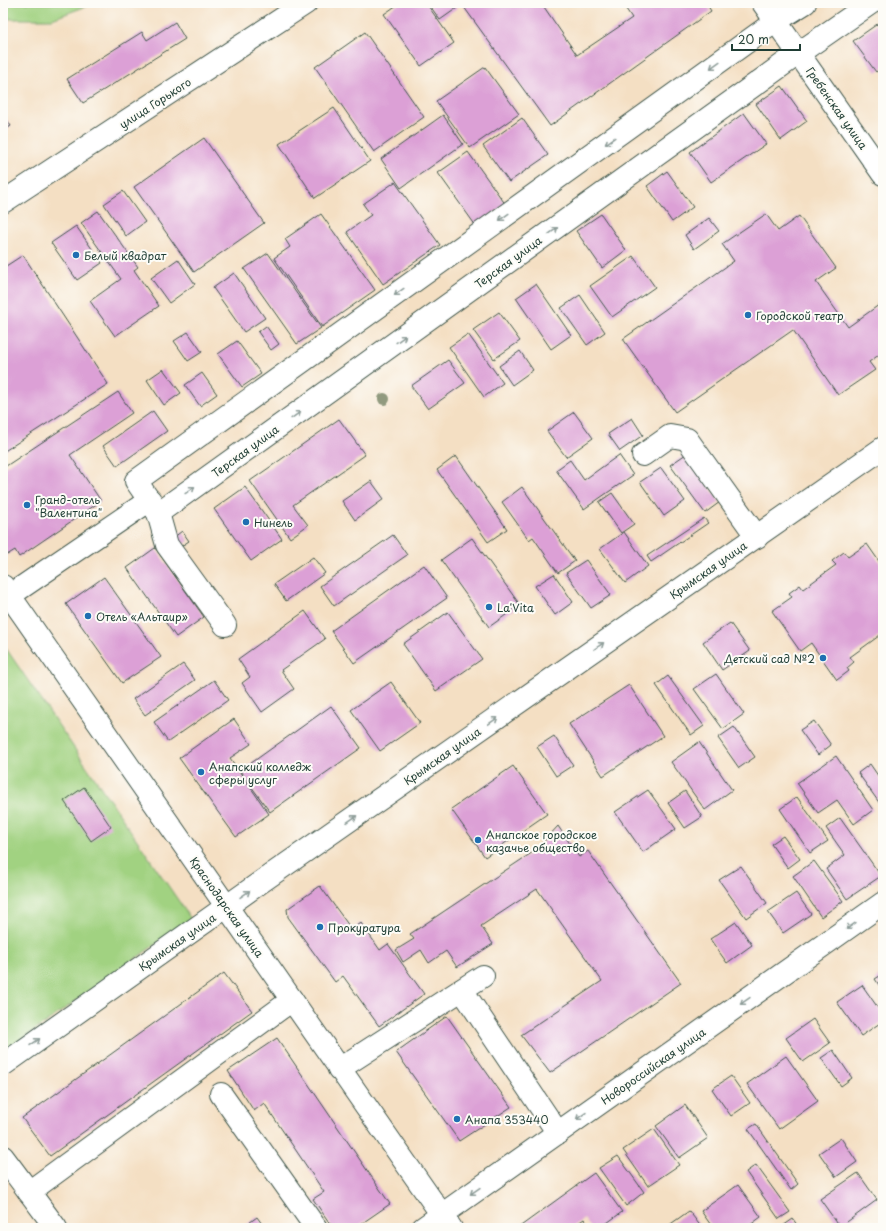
<svg xmlns="http://www.w3.org/2000/svg" width="886" height="1231" font-family="'Playpen Sans',sans-serif">
  <rect width="100%" height="100%" fill="#fdfcf7"/>
  <filter id="ink" filterUnits="userSpaceOnUse"><feTurbulence type="fractalNoise" baseFrequency=".025" numOctaves="2"/><feDisplacementMap in="SourceGraphic" scale="8" xChannelSelector="R" yChannelSelector="G"/><feConvolveMatrix kernelMatrix="1 2 1 2 8 2 1 2 1" color-interpolation-filters="sRGB"/></filter>
  <filter id="wash" filterUnits="userSpaceOnUse"><feTurbulence type="fractalNoise" baseFrequency=".012" numOctaves="4" result="noise"/><feDisplacementMap in="SourceGraphic" scale="16" xChannelSelector="R" yChannelSelector="G"/><feGaussianBlur stdDeviation="0.9" result="paint"/><feColorMatrix in="noise" values="0 0 0 0 0 0 0 0 0 0 0 0 0 0 0 0 0 1.4 0 .05"/><feComposite in="paint" operator="in"/></filter>
  <g filter="url(#wash)">
    <rect width="100%" height="100%" fill="#f4dfc3"/>
    <!-- green -->
    <g fill="#a1d281" stroke="#60885a">
      <polygon points="3,3 95,3 52,19 12,19 3,18"/>
      <polygon points="3,644 191,919 3,1053"/>
    </g>
    <g id="blocks">
      <!-- building -->
      <g fill="#dca0d6">
        <polygon points="400,3 426,3 454,43 421,66 384,14"/>
        <polygon points="428,3 453,3 457,8 440,20"/>
        <polygon points="461,3 550,3 544,7 577,55 632,18 622,3 706,3 711,11 550,126"/>
        <polygon points="883,20 883,67 876,72 853,41"/>
        <polygon points="175,22 185,39 83,103 67,79 142,32 147,40"/>
        <polygon points="365,32 424,117 374,152 315,67"/>
        <polygon points="485,67 519,114 470,148 436,101"/>
        <polygon points="782,86 807,121 781,140 756,104"/>
        <polygon points="334,108 370,161 315,198 279,144"/>
        <polygon points="744,113 766,144 711,182 690,152"/>
        <polygon points="3,114 11,126 3,131"/>
        <polygon points="443,115 463,144 401,188 381,159"/>
        <polygon points="522,118 548,155 509,182 483,146"/>
        <polygon points="204,138 264,223 194,272 134,187"/>
        <polygon points="468,152 506,205 476,226 438,173"/>
        <polygon points="667,171 693,207 672,222 647,186"/>
        <polygon points="395,182 440,245 383,284 347,232 371,215 363,204"/>
        <polygon points="123,191 145,222 126,236 104,204"/>
        <polygon points="98,211 138,267 134,270 159,306 115,336 90,301 121,279 81,223"/>
        <polygon points="321,214 375,290 322,327 274,258 290,247 285,239"/>
        <polygon points="601,214 626,250 602,268 576,231"/>
        <polygon points="766,214 778,231 799,216 836,268 816,282 848,327 883,302 883,352 869,362 875,370 838,395 793,330 675,412 623,339 734,261 722,244"/>
        <polygon points="709,218 719,231 694,249 685,235"/>
        <polygon points="76,226 102,263 77,280 51,243"/>
        <polygon points="268,253 321,328 297,344 244,269"/>
        <polygon points="23,255 108,384 3,452 3,261 6,266"/>
        <polygon points="633,256 655,287 612,317 590,286"/>
        <polygon points="178,259 195,284 169,303 151,278"/>
        <polygon points="234,273 265,318 244,332 213,288"/>
        <polygon points="536,284 571,335 551,349 516,298"/>
        <polygon points="580,295 605,332 587,345 561,308"/>
        <polygon points="499,312 520,341 494,359 473,330"/>
        <polygon points="266,326 279,344 271,350 258,332"/>
        <polygon points="188,332 202,352 188,361 174,341"/>
        <polygon points="468,334 503,383 484,397 449,347"/>
        <polygon points="237,341 261,374 242,387 218,354"/>
        <polygon points="520,351 533,370 512,385 499,366"/>
        <polygon points="448,360 465,383 428,409 411,386"/>
        <polygon points="163,369 181,393 164,405 147,380"/>
        <polygon points="202,373 217,394 200,406 185,385"/>
        <polygon points="118,392 132,413 70,455 101,501 19,557 15,550 7,555 3,548 3,468"/>
        <polygon points="153,411 167,431 117,466 103,446"/>
        <polygon points="574,412 593,438 566,457 547,431"/>
        <polygon points="632,418 643,435 620,451 608,434"/>
        <polygon points="339,419 365,455 293,505 308,525 290,538 250,481"/>
        <polygon points="686,454 720,502 705,513 670,465"/>
        <polygon points="619,455 633,475 584,509 556,470 570,460 584,480"/>
        <polygon points="456,456 507,529 488,542 437,470"/>
        <polygon points="661,468 685,501 664,516 640,482"/>
        <polygon points="371,481 384,499 355,520 342,501"/>
        <polygon points="245,487 282,539 251,561 214,509"/>
        <polygon points="522,487 575,561 558,573 533,537 529,540 502,502"/>
        <polygon points="612,493 634,524 621,533 599,502"/>
        <polygon points="704,518 708,523 651,562 647,556"/>
        <polygon points="182,531 189,541 180,547 173,538"/>
        <polygon points="624,532 648,566 625,583 600,549"/>
        <polygon points="393,535 407,555 334,606 320,586"/>
        <polygon points="472,538 520,605 489,627 441,560"/>
        <polygon points="867,544 883,567 883,633 850,657 854,662 847,668 849,671 837,680 811,643 800,651 772,611 792,597 789,593 800,585 803,589 836,565 832,561 844,552 848,557"/>
        <polygon points="155,548 204,617 176,637 127,568"/>
        <polygon points="313,557 325,573 286,601 274,584"/>
        <polygon points="586,560 611,595 591,608 566,573"/>
        <polygon points="424,565 447,598 354,663 331,631"/>
        <polygon points="554,574 573,602 555,615 535,586"/>
        <polygon points="104,577 161,657 122,683 66,604"/>
        <polygon points="305,611 325,639 281,670 294,689 262,712 242,683 250,677 238,659"/>
        <polygon points="448,612 482,659 436,691 403,644"/>
        <polygon points="730,623 750,651 722,670 703,642"/>
        <polygon points="183,664 195,680 145,715 133,699"/>
        <polygon points="716,674 744,714 723,729 694,689"/>
        <polygon points="668,676 704,726 691,735 656,685"/>
        <polygon points="214,680 228,700 168,742 154,722"/>
        <polygon points="391,682 420,723 380,751 351,710"/>
        <polygon points="629,685 663,736 603,776 569,724"/>
        <polygon points="331,706 361,748 270,812 240,771"/>
        <polygon points="234,719 251,744 230,758 269,814 236,837 179,758"/>
        <polygon points="814,721 831,745 818,755 800,730"/>
        <polygon points="734,727 755,757 739,768 718,738"/>
        <polygon points="554,736 573,765 556,776 537,747"/>
        <polygon points="699,742 732,790 705,810 671,762"/>
        <polygon points="836,756 873,810 854,824 837,800 818,813 797,783"/>
        <polygon points="870,764 883,783 883,808 858,773"/>
        <polygon points="513,766 547,814 485,857 451,809"/>
        <polygon points="84,787 111,827 91,841 64,801"/>
        <polygon points="648,790 676,829 643,852 615,812"/>
        <polygon points="685,791 702,817 685,828 668,803"/>
        <polygon points="797,797 828,841 810,853 780,809"/>
        <polygon points="840,818 881,876 847,899 826,869 845,855 826,828"/>
        <polygon points="558,826 579,857 588,851 681,983 550,1073 521,1035 602,981 537,889 481,926 493,944 457,967 446,951 429,963 421,950 403,962 396,950 414,939 410,934 536,850"/>
        <polygon points="783,836 800,859 788,868 771,844"/>
        <polygon points="814,861 843,901 821,917 793,876"/>
        <polygon points="741,866 767,903 746,918 719,880"/>
        <polygon points="320,886 352,930 361,923 380,950 388,944 424,994 379,1026 343,976 335,982 288,917 287,909"/>
        <polygon points="796,893 811,914 783,933 768,912"/>
        <polygon points="736,922 752,945 727,963 710,939"/>
        <polygon points="224,973 252,1011 50,1156 22,1118"/>
        <polygon points="883,974 883,991 875,979"/>
        <polygon points="862,985 883,1015 883,1021 861,1036 837,1002"/>
        <polygon points="447,1016 511,1107 459,1141 396,1052"/>
        <polygon points="813,1019 830,1043 803,1062 786,1038"/>
        <polygon points="277,1038 390,1204 355,1228 333,1228 313,1199 324,1192 264,1103 254,1111 228,1071"/>
        <polygon points="833,1050 852,1078 841,1086 821,1058"/>
        <polygon points="786,1056 818,1101 779,1129 747,1084"/>
        <polygon points="731,1076 750,1103 731,1116 712,1089"/>
        <polygon points="685,1105 708,1138 679,1158 656,1126"/>
        <polygon points="756,1124 798,1184 791,1190 748,1129"/>
        <polygon points="654,1129 679,1165 648,1186 623,1150"/>
        <polygon points="841,1138 857,1162 836,1177 819,1153"/>
        <polygon points="618,1156 644,1192 626,1206 599,1168"/>
        <polygon points="756,1165 790,1212 779,1219 746,1172"/>
        <polygon points="594,1173 622,1212 600,1228 591,1228 584,1219 571,1228 518,1228"/>
        <polygon points="858,1173 877,1200 840,1227 820,1199"/>
        <polygon points="738,1185 761,1217 746,1228 713,1228 701,1211"/>
        <polygon points="689,1211 702,1228 665,1228"/>
        <polygon points="257,1217 265,1228 242,1228"/>
        <polygon points="793,1219 799,1228 780,1228"/>
      </g>
    </g>
  </g>
  <g filter="url(#ink)">
    <use href="#blocks" fill-opacity="0" stroke="#3f5549" stroke-width="1"/>
    <g fill="none" stroke-linecap="round" stroke-linejoin="round">
      <defs>
        <g id="minor">
          <polyline points="763,3 883,174"/>
          <polyline points="3,202 306,3"/>
          <polyline points="643,455 670,436 687,439 757,537"/>
          <polyline points="158,513 799,53 871,3"/>
          <polyline points="3,586 451,1228"/>
          <polyline points="9,596 150,500"/>
          <polyline points="225,625 167,545 158,513 136,481 776,21 805,3"/>
          <polyline points="462,990 558,1133"/>
          <polyline points="3,1065 261,882 883,448"/>
          <polyline points="339,1069 483,976"/>
          <polyline points="221,1094 316,1228"/>
          <polyline points="3,1157 56,1228"/>
          <polyline points="29,1192 292,1000"/>
          <polyline points="423,1228 883,903"/>
        </g>
      </defs>
      <!-- minor casing -->
      <use href="#minor" stroke="#3f5549" stroke-width="24"/>
      <!-- minor -->
      <use href="#minor" stroke="#fff" stroke-width="22"/>
    </g>
    <!-- trees -->
    <circle fill="#919a7f" cx="384" cy="399" r="6"/>
    <!-- one-way arrows -->
    <defs><path id="oneway-shaft" d="M-6 0H5M1.5-3L5.5 0L1.5 3" fill="none" stroke-width="1.6" stroke-linecap="round" stroke-linejoin="round"/></defs>
    <g stroke="#8f9e9a">
      <use href="#oneway-shaft" transform="translate(715 65) rotate(144)"/>
      <use href="#oneway-shaft" transform="translate(610 141) rotate(144)"/>
      <use href="#oneway-shaft" transform="translate(504 217) rotate(144)"/>
      <use href="#oneway-shaft" transform="translate(553 231) rotate(-36)"/>
      <use href="#oneway-shaft" transform="translate(399 292) rotate(144)"/>
      <use href="#oneway-shaft" transform="translate(401 339) rotate(-36)"/>
      <use href="#oneway-shaft" transform="translate(296 415) rotate(-36)"/>
      <use href="#oneway-shaft" transform="translate(190 490) rotate(-36)"/>
      <use href="#oneway-shaft" transform="translate(599 646) rotate(-35)"/>
      <use href="#oneway-shaft" transform="translate(493 721) rotate(-35)"/>
      <use href="#oneway-shaft" transform="translate(352 819) rotate(-35)"/>
      <use href="#oneway-shaft" transform="translate(245 894) rotate(-35)"/>
      <use href="#oneway-shaft" transform="translate(851 926) rotate(145)"/>
      <use href="#oneway-shaft" transform="translate(745 1001) rotate(145)"/>
      <use href="#oneway-shaft" transform="translate(35 1042) rotate(-35)"/>
      <use href="#oneway-shaft" transform="translate(581 1116) rotate(145)"/>
      <use href="#oneway-shaft" transform="translate(475 1191) rotate(145)"/>
    </g>
  </g>
  <!-- markers -->
  <g fill="#1f6fb2" stroke="#fdfcf7" stroke-width="1.5">
    <circle cx="76" cy="255" r="4"/>
    <circle cx="748" cy="315" r="4"/>
    <circle cx="27" cy="505" r="4"/>
    <circle cx="246" cy="522" r="4"/>
    <circle cx="489" cy="607" r="4"/>
    <circle cx="88" cy="616" r="4"/>
    <circle cx="823" cy="658" r="4"/>
    <circle cx="201" cy="772" r="4"/>
    <circle cx="478" cy="840" r="4"/>
    <circle cx="320" cy="927" r="4"/>
    <circle cx="457" cy="1119" r="4"/>
  </g>
  <g text-anchor="middle" dominant-baseline="central" stroke-width="4" stroke-linejoin="round" paint-order="stroke">
    <!-- street labels -->
    <g font-size="11" fill="#1f3d34" stroke="#fdfcf7">
      <text transform="translate(155 103) rotate(-33)">улица Горького</text>
      <text transform="translate(837 108) rotate(55)">Гребенская улица</text>
      <text transform="translate(508 262) rotate(-36)">Терская улица</text>
      <text transform="translate(245 451) rotate(-36)">Терская улица</text>
      <text transform="translate(708 570) rotate(-35)">Крымская улица</text>
      <text transform="translate(442 756) rotate(-35)">Крымская улица</text>
      <text transform="translate(227 907) rotate(55)">Краснодарская улица</text>
      <text transform="translate(177 942) rotate(-35)">Крымская улица</text>
      <text transform="translate(653 1066) rotate(-35)">Новороссийская улица</text>
    </g>
    <!-- poi labels -->
    <g font-size="11" fill="#1f3d34" stroke="#fdfcf7" text-anchor="start">
      <text x="84" y="255">Белый квадрат</text>
      <text x="756" y="315">Городской театр</text>
      <text x="35" y="499">Гранд-отель<tspan x="35" dy="13">"Валентина"</tspan></text>
      <text x="254" y="522">Нинель</text>
      <text x="497" y="607">La'Vita</text>
      <text x="96" y="616">Отель «Альтаир»</text>
      <text x="815" y="658" text-anchor="end">Детский сад №2</text>
      <text x="209" y="766">Анапский колледж<tspan x="209" dy="13">сферы услуг</tspan></text>
      <text x="486" y="834">Анапское городское<tspan x="486" dy="13">казачье общество</tspan></text>
      <text x="328" y="927">Прокуратура</text>
      <text x="465" y="1119">Анапа 353440</text>
    </g>
  </g>
  <!-- margin -->
  <rect width="886" height="1231" fill="none" stroke="#fdfcf7" stroke-width="16"/>
  <!-- scale -->
  <path d="M732 44v6h68v-6" fill="none" stroke="#1f3d34" stroke-width="2"/>
  <text x="738" y="44" font-size="12" fill="#1f3d34" stroke="#fdfcf7" stroke-width="3" paint-order="stroke">20 m</text>
</svg>
